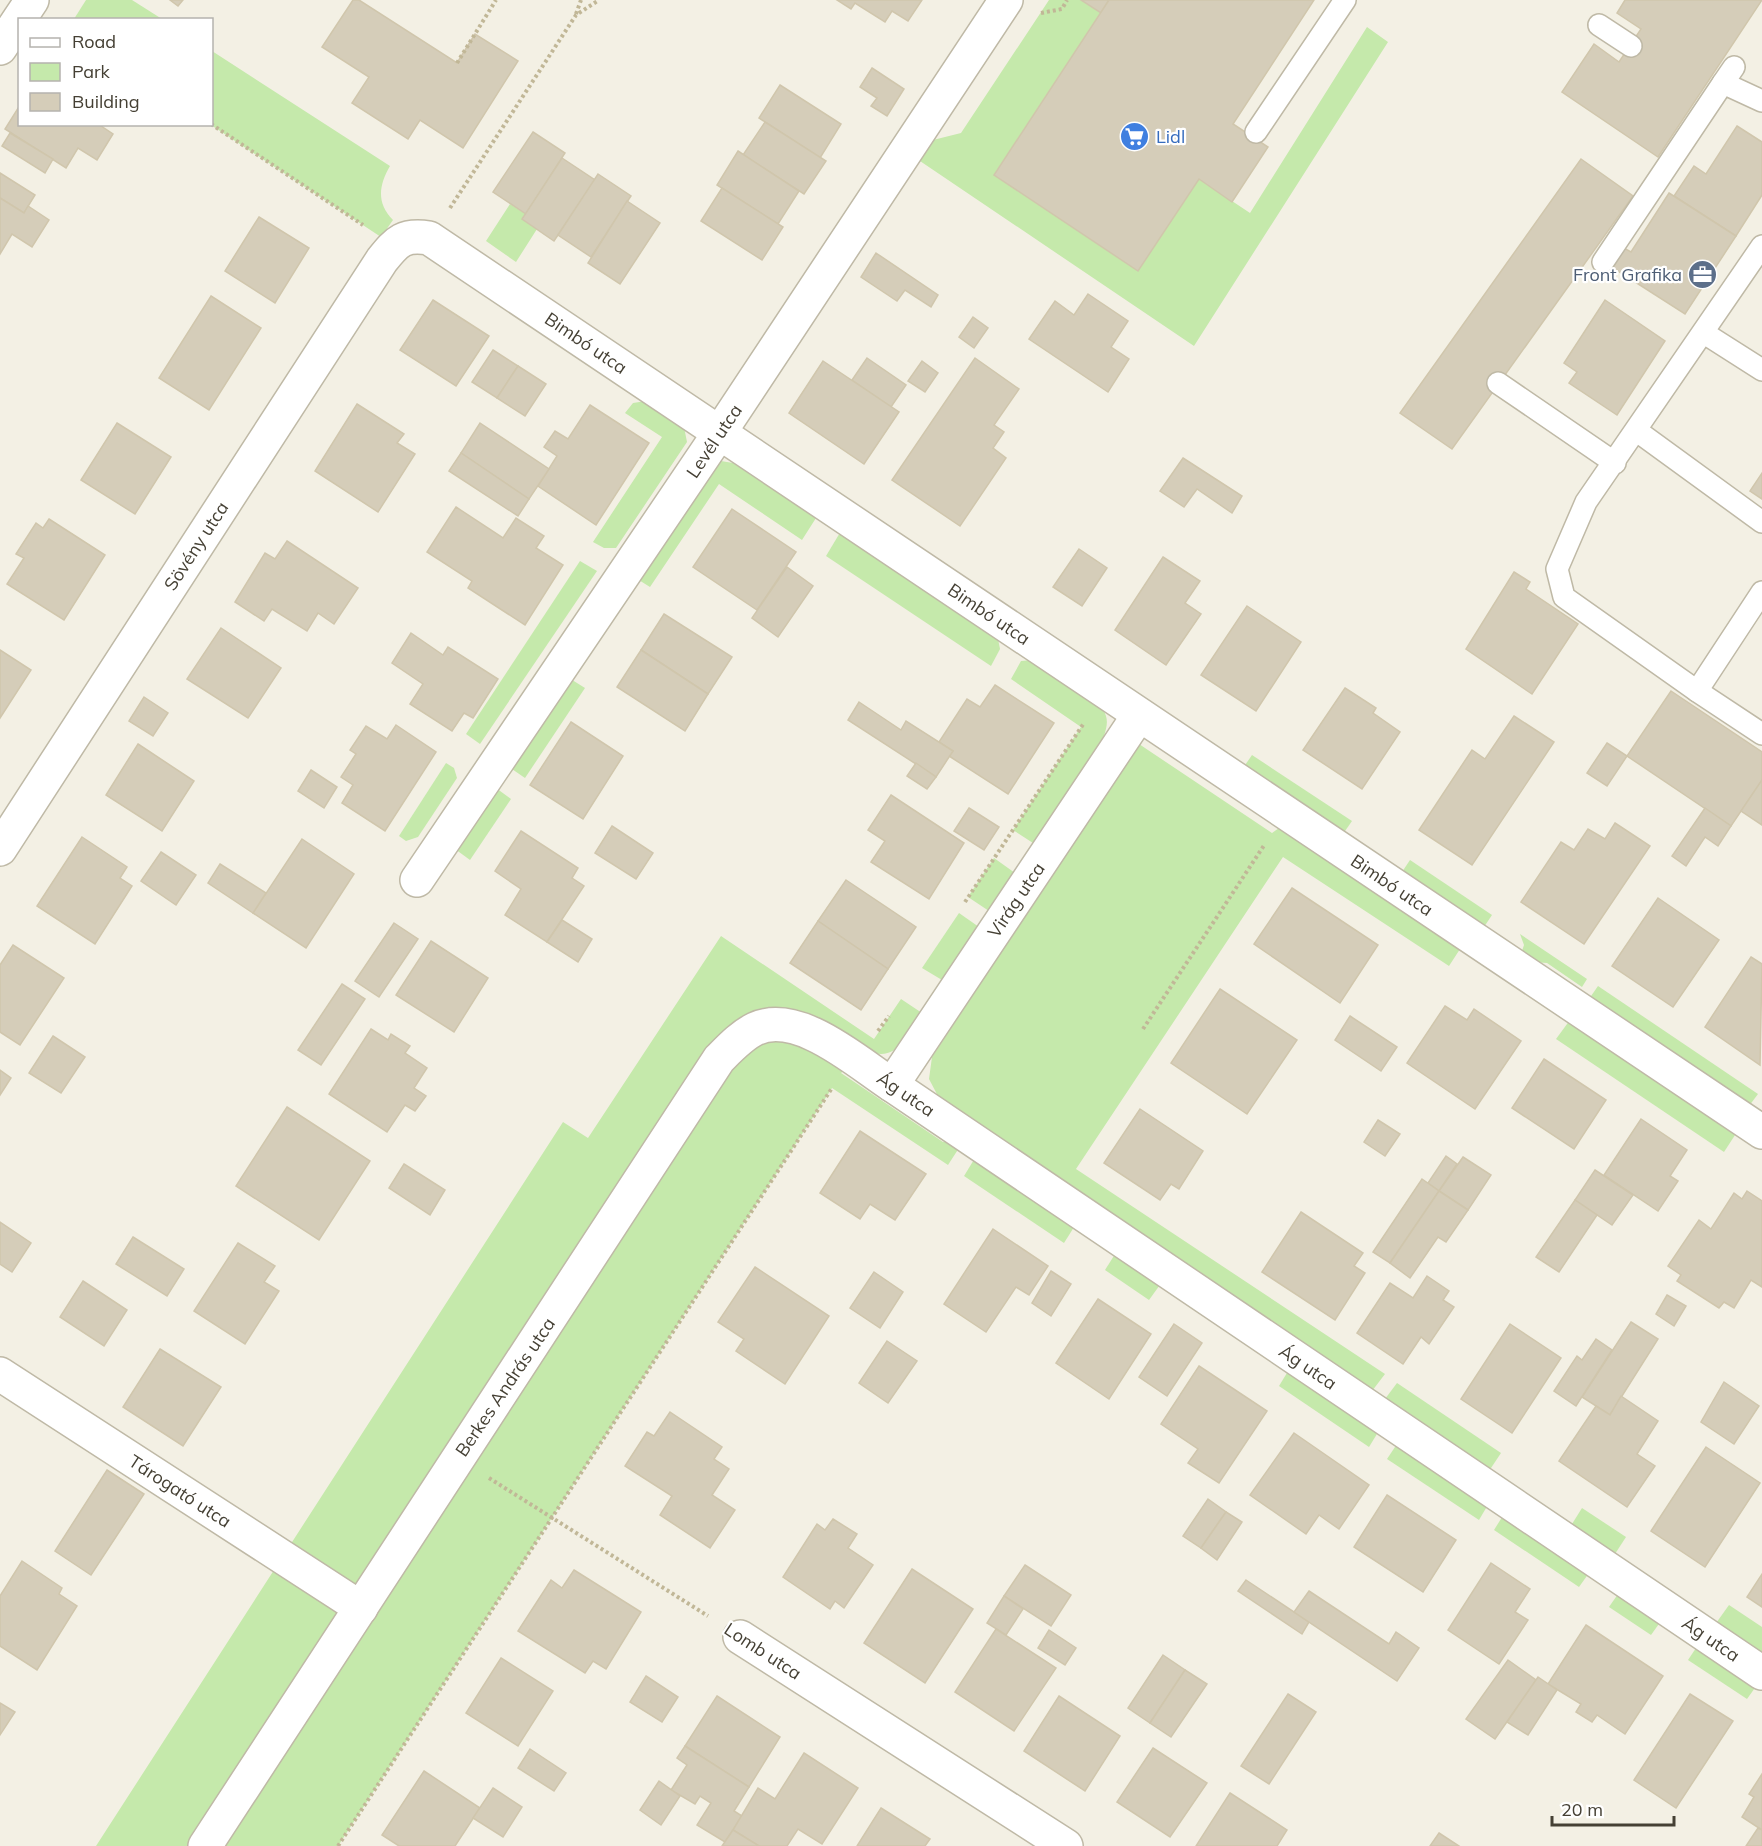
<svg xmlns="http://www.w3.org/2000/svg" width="1762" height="1846" font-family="Mulish,sans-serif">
  <rect width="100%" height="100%" fill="#f3f0e4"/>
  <!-- green -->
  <g fill="#c5e9ab">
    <polygon points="86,0 132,0 162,19 74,19"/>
    <polygon points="1049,0 1081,0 1101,13 994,175 1138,270 1199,179 1250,213 1367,27 1388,42 1194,346 917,159 929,141 961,133"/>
    <path d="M 212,51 L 390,166 C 379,185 376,203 393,220 L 381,237 L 211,125 Z"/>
    <polygon points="510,204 526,214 522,219 537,229 516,262 486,241"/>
    <polygon points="646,401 684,427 687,442 616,548 604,548 593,542 662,437 625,413 633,403"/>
    <polygon points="721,461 733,463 816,518 802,540 719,484 650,587 634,577 707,469"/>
    <polygon points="841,531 997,634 1000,649 991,666 826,556"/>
    <polygon points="580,561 597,571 480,744 466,734"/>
    <path d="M 1033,660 L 1103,710 C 1109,719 1107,726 1104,736 L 1033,843 L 1013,830 L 1081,727 L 1011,679 L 1021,661 Z"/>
    <polygon points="569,678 585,688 525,778 509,767"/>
    <polygon points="1139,744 1272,833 1279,828 1292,831 1462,946 1449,966 1283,857 1076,1169 1385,1374 1369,1395 939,1098 929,1079 932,1057"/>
    <polygon points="1252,755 1352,821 1343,834 1243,768"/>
    <polygon points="446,763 454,768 457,778 418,837 406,841 399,836"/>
    <polygon points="496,788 511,799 470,860 455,849"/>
    <polygon points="994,858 1015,873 989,911 968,897"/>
    <polygon points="1410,860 1492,915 1484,927 1402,872"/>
    <polygon points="959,913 979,927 942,980 922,968"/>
    <polygon points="1520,934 1587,979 1582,987 1547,963 1533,962 1521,954 1524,945"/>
    <path d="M 721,936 L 874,1039 L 901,999 L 922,1013 C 908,1035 896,1065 866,1050 L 841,1073 L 943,1142 L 948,1141 L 959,1148 L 948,1165 L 832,1088 L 338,1846 L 96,1846 L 563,1122 L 588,1138 Z"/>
    <polygon points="1598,986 1758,1094 1749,1106 1589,999"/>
    <polygon points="1570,1020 1737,1132 1724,1152 1556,1039"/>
    <polygon points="975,1158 1076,1224 1064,1243 964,1176"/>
    <polygon points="1117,1251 1162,1282 1149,1300 1105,1270"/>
    <polygon points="1290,1368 1380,1429 1369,1447 1279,1386"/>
    <polygon points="1397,1383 1501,1453 1487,1474 1382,1403"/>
    <polygon points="1399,1441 1489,1503 1479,1520 1387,1459"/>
    <polygon points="1582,1508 1626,1537 1613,1557 1573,1530 1572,1524"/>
    <polygon points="1504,1514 1589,1573 1579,1587 1494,1530"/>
    <polygon points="1618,1594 1661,1621 1651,1635 1609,1607"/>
    <polygon points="1729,1605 1762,1627 1762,1659 1714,1626"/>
    <polygon points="1698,1645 1757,1685 1747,1699 1688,1660"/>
  </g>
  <!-- building -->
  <g fill="#d5cdb9" stroke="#d0c6ac" stroke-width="1.5">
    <polygon points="170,0 183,0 178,6"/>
    <polygon points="353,0 359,0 457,63 475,34 518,61 463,148 420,120 408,139 352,103 369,77 322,47"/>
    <polygon points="837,0 922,0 908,21 892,11 885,22 855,3 851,9"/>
    <polygon points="1081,0 1109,0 1101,13"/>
    <polygon points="1109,0 1314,0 1233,124 1268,147 1232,202 1199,179 1138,271 994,175"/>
    <polygon points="1625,0 1762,0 1658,157 1562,92 1594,44 1619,62 1641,29 1617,13"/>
    <polygon points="872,68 904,89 887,116 871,106 877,98 860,87"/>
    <polygon points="780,85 841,124 820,158 759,118"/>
    <polygon points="20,105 20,124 98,124 113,134 97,160 78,148 66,168 5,129"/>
    <polygon points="765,122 826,161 804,194 743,155"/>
    <polygon points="1737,126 1762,142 1762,195 1736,236 1674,196 1694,166 1706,174"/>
    <polygon points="533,132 565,153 526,214 493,192"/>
    <polygon points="10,133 53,159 45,173 2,146"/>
    <polygon points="738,151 799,191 778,224 717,185"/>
    <polygon points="562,158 595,180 554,241 522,219"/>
    <polygon points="1581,159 1633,196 1452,449 1400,413"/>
    <polygon points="0,173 35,195 24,213 0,198"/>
    <polygon points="598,174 631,196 591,257 558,235"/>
    <polygon points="722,188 783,227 762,260 701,221"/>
    <polygon points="1669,193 1736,236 1685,314 1610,266 1622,247 1631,252"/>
    <polygon points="0,198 24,213 28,206 49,220 32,247 12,234 0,254"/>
    <polygon points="627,201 660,223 620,284 588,263"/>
    <polygon points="259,217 309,248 275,303 225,271"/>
    <polygon points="876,253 938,295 931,307 905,290 897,301 861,277"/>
    <polygon points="1088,294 1128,321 1111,347 1129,359 1108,392 1029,339 1055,301 1074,315"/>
    <polygon points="211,296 261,328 209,410 159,378"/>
    <polygon points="433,300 489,336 456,386 400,350"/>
    <polygon points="1605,300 1665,341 1617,415 1569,383 1577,372 1564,363"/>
    <polygon points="973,317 988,328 974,348 959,337"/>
    <polygon points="493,350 518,366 497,398 472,382"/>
    <polygon points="867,358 906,385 891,407 852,380"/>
    <polygon points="975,358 1019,389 994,425 1004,432 993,448 1006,458 960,526 892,480"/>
    <polygon points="823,361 899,412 864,464 789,413"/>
    <polygon points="922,361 938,373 925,392 908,381"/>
    <polygon points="518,366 546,384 525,416 497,398"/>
    <polygon points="357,404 404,434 397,443 415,454 378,512 315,471"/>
    <polygon points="590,405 649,443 596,525 538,486 557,456 544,447 555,431 568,439"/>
    <polygon points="117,423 171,457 135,514 81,480"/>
    <polygon points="480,423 549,469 529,499 461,453"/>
    <polygon points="461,453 529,499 518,516 449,471"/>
    <polygon points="1183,458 1242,496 1232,513 1197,489 1184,507 1160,491"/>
    <polygon points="1762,473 1762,499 1750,491"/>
    <polygon points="456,507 503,538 516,518 544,536 536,548 563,565 525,625 468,588 472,581 427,552"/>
    <polygon points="732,509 796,552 757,610 693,567"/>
    <polygon points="49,519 105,555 64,620 7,584 24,558 16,554 36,523 43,528"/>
    <polygon points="287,541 358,588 334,624 318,613 307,631 272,609 264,621 235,602 265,553 275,559"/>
    <polygon points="1079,549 1107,568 1082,606 1053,587"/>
    <polygon points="1163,557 1200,581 1185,603 1201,614 1166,665 1115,630"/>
    <polygon points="787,567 813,586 778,637 752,618"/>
    <polygon points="1514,572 1530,582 1526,589 1578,624 1532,694 1466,649"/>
    <polygon points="1247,606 1301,642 1256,711 1201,675"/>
    <polygon points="664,614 732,657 708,694 641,650"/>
    <polygon points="221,628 281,668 248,718 187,679"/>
    <polygon points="411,633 443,655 448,647 498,679 473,718 464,713 452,731 410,704 423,684 392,663"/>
    <polygon points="0,650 31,670 0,718"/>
    <polygon points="641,650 708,694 685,731 617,687"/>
    <polygon points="995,685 1054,723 1008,794 949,756 953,751 939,742 967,699 980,707"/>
    <polygon points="1345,688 1376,708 1373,713 1400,732 1362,789 1303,750"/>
    <polygon points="1671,691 1762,752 1762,780 1731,826 1627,756"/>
    <polygon points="144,697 168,713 153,736 129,721"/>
    <polygon points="859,702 901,730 906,721 953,751 936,777 848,720"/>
    <polygon points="1514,716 1554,742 1472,865 1419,830 1472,750 1485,759"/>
    <polygon points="571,722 623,756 583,819 530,785"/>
    <polygon points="396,725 436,752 385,831 342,803 353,785 341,777 356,754 350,750 366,726 387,739"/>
    <polygon points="1607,743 1627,756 1607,786 1587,773"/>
    <polygon points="138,744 194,781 162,831 106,795"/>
    <polygon points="916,763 936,777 927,789 907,776"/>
    <polygon points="311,770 337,787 324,808 298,791"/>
    <polygon points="1762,780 1762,825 1741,811"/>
    <polygon points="891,795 964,843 929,899 871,862 885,841 868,830"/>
    <polygon points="969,808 999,827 984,850 954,831"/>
    <polygon points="1705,808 1731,826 1718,846 1705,837 1686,866 1672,856"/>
    <polygon points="1615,823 1650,846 1584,944 1521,902 1561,842 1574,850 1588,829 1605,839"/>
    <polygon points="612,826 653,853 636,879 595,853"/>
    <polygon points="521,831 578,868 572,878 584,886 547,942 505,915 521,889 495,871"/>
    <polygon points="82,837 127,867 120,878 132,886 95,944 37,906"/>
    <polygon points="302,839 354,874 306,948 253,913"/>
    <polygon points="161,852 196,875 176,905 141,881"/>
    <polygon points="220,864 266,893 253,913 208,883"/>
    <polygon points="846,880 916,927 888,969 818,921"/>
    <polygon points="1292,888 1378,945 1340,1003 1254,944"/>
    <polygon points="1658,898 1719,940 1673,1007 1612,966"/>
    <polygon points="562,920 592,939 578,962 547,942"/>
    <polygon points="818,921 888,969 861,1010 790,963"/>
    <polygon points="394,923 418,939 379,997 355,981"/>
    <polygon points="431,941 488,978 454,1032 396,995"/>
    <polygon points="13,945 64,978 20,1045 0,1032 0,965"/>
    <polygon points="1751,957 1762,964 1760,1065 1705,1027"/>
    <polygon points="342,984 365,999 321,1065 298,1050"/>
    <polygon points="1220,989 1297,1040 1247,1114 1171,1063"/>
    <polygon points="1445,1006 1467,1020 1474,1009 1521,1041 1475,1109 1407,1063"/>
    <polygon points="1350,1016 1397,1047 1381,1071 1335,1040"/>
    <polygon points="371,1029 388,1040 391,1034 410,1046 405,1053 427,1068 414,1088 426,1096 415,1111 405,1105 387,1132 329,1094"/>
    <polygon points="53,1036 85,1057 61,1093 29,1073"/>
    <polygon points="1544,1059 1606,1100 1574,1149 1512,1108"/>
    <polygon points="0,1070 11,1078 0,1095"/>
    <polygon points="287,1107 370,1161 319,1240 236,1186"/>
    <polygon points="1140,1109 1203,1151 1179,1189 1171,1184 1160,1200 1104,1163"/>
    <polygon points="1641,1119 1687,1150 1670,1176 1678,1181 1658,1211 1604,1175"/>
    <polygon points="1378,1120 1400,1134 1385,1156 1364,1142"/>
    <polygon points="860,1131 926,1174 895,1220 870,1204 860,1219 820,1193"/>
    <polygon points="1446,1156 1457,1164 1439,1191 1428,1183"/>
    <polygon points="1463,1157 1491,1175 1468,1210 1439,1191"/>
    <polygon points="404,1164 445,1190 430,1215 389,1188"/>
    <polygon points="1595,1170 1633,1195 1612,1225 1575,1200"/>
    <polygon points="1422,1179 1439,1191 1390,1263 1373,1252"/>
    <polygon points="1439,1191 1468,1210 1446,1242 1438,1237 1410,1278 1390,1263"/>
    <polygon points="1747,1191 1762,1201 1762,1287 1751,1280 1734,1308 1724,1302 1719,1308 1677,1281 1681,1275 1668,1266 1699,1220 1711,1229 1734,1193 1742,1199"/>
    <polygon points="1575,1200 1597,1215 1559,1272 1536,1257"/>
    <polygon points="1301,1212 1363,1253 1354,1266 1365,1273 1335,1320 1262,1272"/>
    <polygon points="0,1222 31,1243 12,1272 0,1264"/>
    <polygon points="993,1229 1048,1266 1029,1295 1016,1287 986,1332 944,1304"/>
    <polygon points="133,1237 184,1269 167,1296 116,1264"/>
    <polygon points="238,1243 275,1266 264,1282 279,1291 245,1344 194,1311"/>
    <polygon points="755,1267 829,1316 785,1384 736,1351 744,1339 718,1322"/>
    <polygon points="1051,1271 1071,1284 1051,1316 1032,1303"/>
    <polygon points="874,1272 903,1292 880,1328 850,1308"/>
    <polygon points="1427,1276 1449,1291 1443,1300 1454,1307 1429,1344 1421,1337 1403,1364 1357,1333 1390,1283 1413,1298"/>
    <polygon points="83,1281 127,1310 104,1346 60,1317"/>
    <polygon points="1667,1295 1686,1306 1674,1326 1656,1314"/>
    <polygon points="1098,1299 1151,1334 1109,1399 1056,1363"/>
    <polygon points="1631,1322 1658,1339 1610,1415 1582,1397"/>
    <polygon points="1174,1324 1202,1343 1167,1396 1139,1377"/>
    <polygon points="1510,1324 1561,1358 1512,1433 1461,1399"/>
    <polygon points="1596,1339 1612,1350 1576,1406 1554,1391 1577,1356 1582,1360"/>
    <polygon points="887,1341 917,1361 888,1403 859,1383"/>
    <polygon points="160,1349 221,1387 183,1446 123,1407"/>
    <polygon points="1199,1366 1267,1411 1219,1483 1188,1463 1198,1449 1161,1424"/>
    <polygon points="1724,1382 1759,1406 1734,1444 1701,1422"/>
    <polygon points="1621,1396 1658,1421 1637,1454 1655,1466 1627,1507 1559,1461 1596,1406 1610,1415"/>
    <polygon points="670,1412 722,1447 714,1459 729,1469 712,1495 735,1510 710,1548 660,1515 672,1496 625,1466 647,1432 654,1436"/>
    <polygon points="1294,1433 1369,1485 1339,1529 1319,1515 1306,1534 1250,1495"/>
    <polygon points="1706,1447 1760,1483 1705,1567 1651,1531"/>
    <polygon points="107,1470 144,1494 91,1575 55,1551"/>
    <polygon points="1387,1495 1456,1540 1423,1592 1354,1547"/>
    <polygon points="1208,1499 1226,1512 1201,1548 1183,1536"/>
    <polygon points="1226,1512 1242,1522 1217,1560 1201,1548"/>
    <polygon points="833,1519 857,1534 848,1548 873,1565 844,1608 835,1601 830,1609 783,1577 817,1524 825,1530"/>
    <polygon points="22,1561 62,1588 59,1594 77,1606 37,1670 0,1646 0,1596"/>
    <polygon points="1491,1563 1530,1589 1515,1612 1528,1620 1499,1664 1448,1630"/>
    <polygon points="1025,1565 1071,1595 1051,1626 1004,1596"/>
    <polygon points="912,1569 973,1609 925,1683 864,1643"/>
    <polygon points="574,1570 641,1612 606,1669 593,1661 585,1673 518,1631 551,1580 562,1588"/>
    <polygon points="1762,1574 1762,1607 1747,1597"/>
    <polygon points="1246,1580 1309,1622 1302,1634 1238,1591"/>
    <polygon points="1309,1591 1389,1644 1396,1632 1419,1648 1397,1681 1294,1612"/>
    <polygon points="1004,1596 1023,1609 1006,1635 987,1623"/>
    <polygon points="1586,1625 1663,1676 1625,1734 1597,1715 1592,1722 1576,1712 1581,1704 1548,1684"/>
    <polygon points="996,1629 1056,1668 1014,1731 955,1692"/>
    <polygon points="1049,1630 1076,1648 1065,1665 1038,1648"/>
    <polygon points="1163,1655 1185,1670 1150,1723 1128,1708"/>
    <polygon points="501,1658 553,1691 518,1746 466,1713"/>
    <polygon points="1508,1660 1536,1680 1495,1739 1466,1719"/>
    <polygon points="1185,1670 1207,1684 1171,1737 1150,1723"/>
    <polygon points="646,1676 678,1697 662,1722 630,1702"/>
    <polygon points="1538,1677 1557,1690 1528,1735 1507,1722"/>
    <polygon points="1288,1694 1316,1712 1269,1784 1241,1766"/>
    <polygon points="1690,1694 1733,1721 1676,1808 1634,1780"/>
    <polygon points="717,1696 780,1737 749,1787 685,1746"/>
    <polygon points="1059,1696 1120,1736 1085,1791 1024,1751"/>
    <polygon points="0,1703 15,1712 0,1735"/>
    <polygon points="685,1746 749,1787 734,1811 742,1816 725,1842 697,1825 711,1803 700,1796 695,1804 671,1790 687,1765 677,1758"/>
    <polygon points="1153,1748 1207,1783 1170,1837 1117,1802"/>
    <polygon points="530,1749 566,1773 554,1791 518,1768"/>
    <polygon points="804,1753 858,1788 822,1844 798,1829 787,1846 759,1846 733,1830 758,1788 775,1799"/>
    <polygon points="424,1771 480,1808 455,1846 399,1846 382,1835"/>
    <polygon points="1762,1774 1762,1830 1742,1817 1754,1797 1749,1794"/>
    <polygon points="659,1781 680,1796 661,1825 640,1810"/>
    <polygon points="493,1788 522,1807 503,1837 473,1818"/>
    <polygon points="1230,1793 1287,1830 1277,1846 1196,1846"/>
    <polygon points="881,1808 930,1839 925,1846 857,1846"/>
    <polygon points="1758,1828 1762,1830 1762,1846 1746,1846"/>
    <polygon points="733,1830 759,1846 722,1846"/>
    <polygon points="1439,1833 1459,1846 1430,1846"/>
  </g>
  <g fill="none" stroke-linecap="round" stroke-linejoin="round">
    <defs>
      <g id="lane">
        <polyline points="1599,25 1631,46"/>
        <polyline points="1723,83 1734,67"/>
        <polyline points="1256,132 1345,0"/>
        <polyline points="1762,246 1586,502 1557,569 1564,597 1697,691 1762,592"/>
        <polyline points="1603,262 1723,83 1762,101"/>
        <polyline points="1704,333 1762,370"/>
        <polyline points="1498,383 1615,463"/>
        <polyline points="1637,431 1762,522"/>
        <polyline points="1697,691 1762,734"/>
      </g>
      <g id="street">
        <polyline points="0,48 32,0"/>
        <path d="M 0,849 L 382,260 C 397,241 404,234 429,238 L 1762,1132"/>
        <polyline points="417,880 720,432 1006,0"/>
        <polyline points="892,1085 1139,715"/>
        <polyline points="0,1374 361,1608"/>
        <polyline points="740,1637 1066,1846"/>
        <path d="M 205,1846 L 719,1059 C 730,1048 741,1036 755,1029 C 798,1009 857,1062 892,1085 L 1762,1673"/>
      </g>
    </defs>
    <!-- lane casing -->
    <use href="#lane" stroke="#bfb9a6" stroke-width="24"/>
    <!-- street casing -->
    <use href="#street" stroke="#bfb9a6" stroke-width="36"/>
    <!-- path -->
    <g stroke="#c1b797" stroke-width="4" stroke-dasharray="3 3" stroke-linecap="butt">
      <polyline points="1041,13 1062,9 1067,0"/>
      <polyline points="576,14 581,0"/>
      <polyline points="457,63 496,0"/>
      <polyline points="211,124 363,225"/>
      <polyline points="450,208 576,15 599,0"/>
      <polyline points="965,902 1084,723"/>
      <polyline points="1143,1029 1265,844"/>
      <polyline points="878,1031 889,1016"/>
      <polyline points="489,1478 708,1616"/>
      <polyline points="338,1846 832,1088"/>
    </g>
    <!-- lane -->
    <use href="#lane" stroke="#fff" stroke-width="21"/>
    <!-- street -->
    <use href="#street" stroke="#fff" stroke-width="33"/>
  </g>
  <!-- icons -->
  <defs>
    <symbol id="supermarket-disc" viewBox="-11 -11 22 22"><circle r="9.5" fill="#3f7fe0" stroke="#fff"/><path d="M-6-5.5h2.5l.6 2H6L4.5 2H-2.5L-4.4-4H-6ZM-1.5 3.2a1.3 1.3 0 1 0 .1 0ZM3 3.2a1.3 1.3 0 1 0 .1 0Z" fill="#fff"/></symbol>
    <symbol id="office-disc" viewBox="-11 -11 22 22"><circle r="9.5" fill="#5c6f8a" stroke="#fff"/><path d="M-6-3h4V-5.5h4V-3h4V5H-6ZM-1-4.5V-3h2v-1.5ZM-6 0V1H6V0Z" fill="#fff"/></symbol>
  </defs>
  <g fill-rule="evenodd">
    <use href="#supermarket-disc" x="1118" y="120" width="33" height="33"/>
    <use href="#office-disc" x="1686" y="258" width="33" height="33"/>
  </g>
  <g text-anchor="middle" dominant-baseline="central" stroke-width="4.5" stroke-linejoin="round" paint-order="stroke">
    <!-- shop labels -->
    <g font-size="18" fill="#366cbe" stroke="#fff" text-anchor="start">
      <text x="1156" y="136">Lidl</text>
    </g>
    <!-- service labels -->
    <g font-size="18" fill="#4e5e75" stroke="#fff" text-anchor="end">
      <text x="1682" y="274">Front Grafika</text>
    </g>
    <!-- street labels -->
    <g font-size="18" fill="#454034" stroke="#fff">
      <text transform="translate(586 343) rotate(34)">Bimbó utca</text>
      <text transform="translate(714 441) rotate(-56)">Levél utca</text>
      <text transform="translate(196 546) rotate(-57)">Sövény utca</text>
      <text transform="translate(989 614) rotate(34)">Bimbó utca</text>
      <text transform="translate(1392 885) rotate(34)">Bimbó utca</text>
      <text transform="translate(1016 900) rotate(-56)">Virág utca</text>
      <text transform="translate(906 1094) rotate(34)">Ág utca</text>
      <text transform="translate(1308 1367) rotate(34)">Ág utca</text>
      <text transform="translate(505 1387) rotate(-56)">Berkes András utca</text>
      <text transform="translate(180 1491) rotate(33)">Tárogató utca</text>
      <text transform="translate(1711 1639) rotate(34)">Ág utca</text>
      <text transform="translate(763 1651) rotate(33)">Lomb utca</text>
    </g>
  </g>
  <!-- legend -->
  <rect x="18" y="18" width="195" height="108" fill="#ffffff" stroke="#b5b3ae" stroke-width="1.5"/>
  <rect x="30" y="38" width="30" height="9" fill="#ffffff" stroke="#b5b3ae" stroke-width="1.5"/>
  <text x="72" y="48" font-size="18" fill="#454034">Road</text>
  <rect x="30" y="63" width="30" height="18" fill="#c5e9ab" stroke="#b5b3ae" stroke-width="1.5"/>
  <text x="72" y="78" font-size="18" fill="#454034">Park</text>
  <rect x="30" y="93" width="30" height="18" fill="#d5cdb9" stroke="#b5b3ae" stroke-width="1.5"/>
  <text x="72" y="108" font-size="18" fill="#454034">Building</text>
  <!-- scale -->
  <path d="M1552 1816v9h122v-9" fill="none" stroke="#454034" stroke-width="3"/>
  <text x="1561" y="1816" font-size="18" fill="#454034" stroke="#ffffff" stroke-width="4.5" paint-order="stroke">20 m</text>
</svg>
